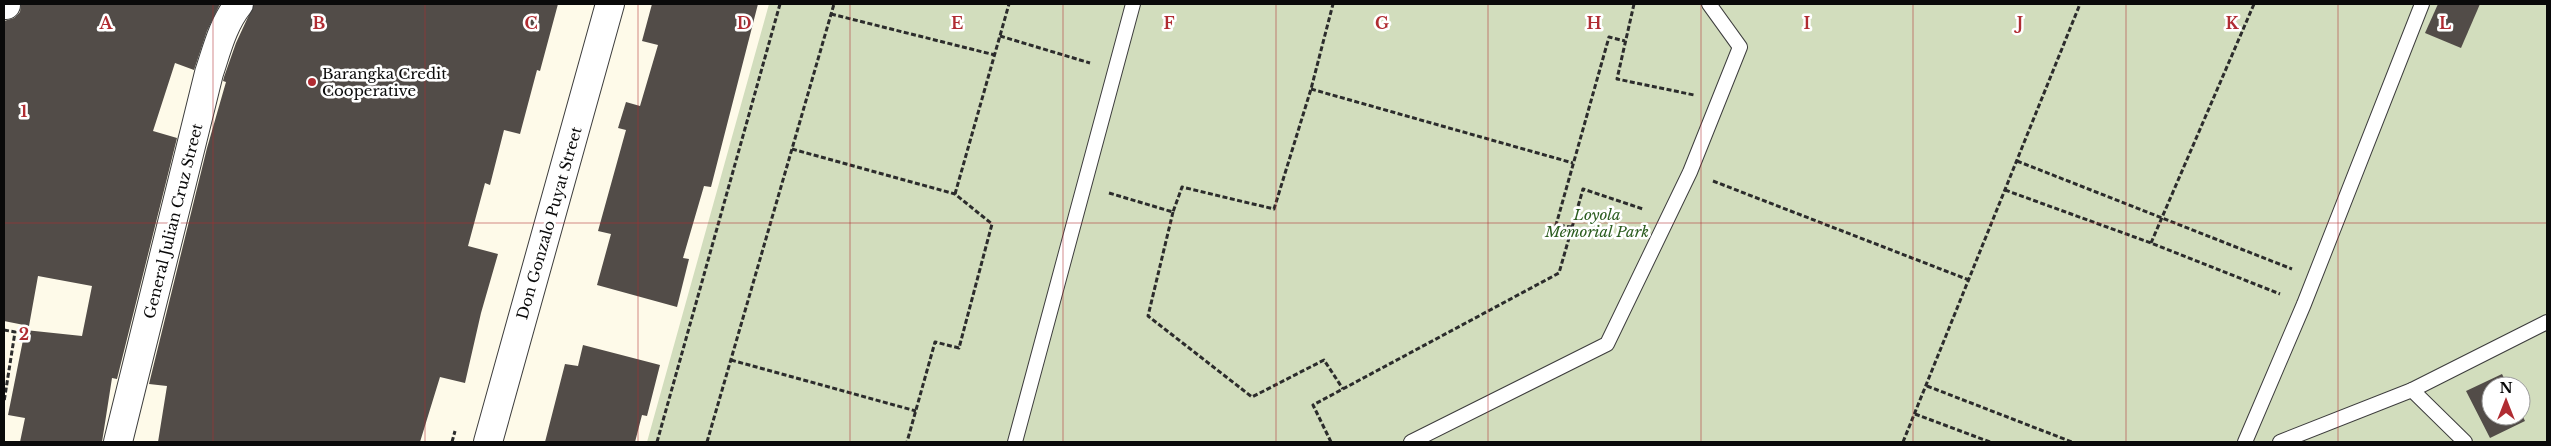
<svg xmlns="http://www.w3.org/2000/svg" width="2551" height="446" font-family="'Libre Baskerville',serif">
  <rect width="100%" height="100%" fill="#fefae9"/>
  <!-- cemetery -->
  <path fill="#d2ddbd" fill-rule="evenodd" d="M 769,4 L 2547,4 L 2547,442 L 647,442 ZM 2491,386 L 2521,386 L 2521,416 L 2491,416 Z"/>
  <!-- building -->
  <g fill="#524c48">
    <polygon points="21,4 220,4 207,31 194,70 175,63 153,131 177,138 117,379 112,378 102,442 20,442 25,418 8,415 25,330 82,336 92,286 38,276 29,326 4,321 4,21 14,18 20,12"/>
    <polygon points="254,4 558,4 540,71 537,70 520,134 504,130 490,185 485,183 468,246 498,254 481,313 465,383 440,377 420,442 158,442 167,386 149,384 207,148 226,82 223,81 224,77 236,43"/>
    <polygon points="652,4 758,4 711,187 704,186 683,258 689,259 677,307 597,285 611,234 598,231 626,130 618,128 626,102 640,106 658,45 642,41"/>
    <polygon points="2438,4 2480,4 2461,48 2425,33"/>
    <polygon points="583,345 660,365 647,416 642,415 635,442 545,442 565,364 578,366"/>
    <polygon points="2502,374 2508,386 2491,386 2491,416 2521,416 2521,413 2525,421 2490,438 2466,391"/>
  </g>
  <g fill="none" stroke-linecap="round" stroke-linejoin="round">
    <defs>
      <g id="lane">
        <polyline points="2412,390 2465,442"/>
        <polyline points="1015,442 1133,4"/>
        <polyline points="1411,442 1607,344 1690,172 1740,47 1709,4"/>
        <polyline points="2245,442 2304,304 2422,4"/>
        <polyline points="2280,442 2412,390 2547,322"/>
      </g>
      <g id="street">
        <polyline points="4,5 6,5"/>
        <path d="M 118,442 L 209,73 C 217,49 223,24 239,4"/>
        <polyline points="488,442 610,4"/>
      </g>
    </defs>
    <!-- lane casing -->
    <use href="#lane" stroke="#3d3d3d" stroke-width="16"/>
    <!-- street casing -->
    <use href="#street" stroke="#3d3d3d" stroke-width="30"/>
    <!-- path -->
    <g stroke="#2c2c2c" stroke-width="3" stroke-dasharray="5 2.5" stroke-linecap="butt">
      <polyline points="1634,4 1617,79 1694,95"/>
      <polyline points="831,14 995,55"/>
      <polyline points="1000,36 1090,63"/>
      <polyline points="1311,89 1573,163"/>
      <polyline points="792,149 955,194 992,224 959,348 935,342 907,442"/>
      <polyline points="2017,161 2292,269"/>
      <polyline points="1713,181 1969,280"/>
      <polyline points="2005,190 2151,243 2280,294"/>
      <polyline points="1109,193 1173,212 1182,187 1274,209 1311,89 1333,4"/>
      <polyline points="955,194 1009,4"/>
      <polyline points="1173,212 1148,316 1252,397 1324,360 1343,389"/>
      <polyline points="1572,227 1556,225 1609,37 1625,41"/>
      <polyline points="2151,243 2254,4"/>
      <polyline points="4,330 15,332 4,402"/>
      <polyline points="731,360 916,411"/>
      <polyline points="1927,386 2072,442"/>
      <polyline points="1915,414 1990,442"/>
      <polyline points="452,442 455,431"/>
      <polyline points="657,442 780,4"/>
      <polyline points="707,442 834,4"/>
      <polyline points="1331,442 1313,405 1559,273 1583,189 1643,209"/>
      <polyline points="1903,442 2080,4"/>
    </g>
    <!-- lane -->
    <use href="#lane" stroke="#fff" stroke-width="14"/>
    <!-- street -->
    <use href="#street" stroke="#fff" stroke-width="28"/>
  </g>
  <!-- grid -->
  <path fill="none" stroke="#b02c32" stroke-width="1" stroke-opacity="0.55" d="M 213,4 L 213,442M 425,4 L 425,442M 638,4 L 638,442M 850,4 L 850,442M 1063,4 L 1063,442M 1276,4 L 1276,442M 1488,4 L 1488,442M 1701,4 L 1701,442M 1913,4 L 1913,442M 2126,4 L 2126,442M 2338,4 L 2338,442M 4,223 L 2547,223"/>
  <!-- markers -->
  <circle fill="#b02c32" stroke="#fff" stroke-width="2" cx="312" cy="82" r="5"/>
  <g text-anchor="middle" dominant-baseline="central" stroke-width="5" stroke-linejoin="round" paint-order="stroke">
    <!-- poi labels -->
    <g font-size="15" fill="#0a0a0a" stroke="#fff" text-anchor="start">
      <text x="322" y="73">Barangka Credit<tspan x="322" dy="17">Cooperative</tspan></text>
    </g>
    <!-- park labels -->
    <g font-size="15" font-style="italic" fill="#2c5d20" stroke="#fff">
      <text x="1597" y="214">Loyola<tspan x="1597" dy="17">Memorial Park</tspan></text>
    </g>
    <!-- street labels -->
    <g font-size="15" fill="#0a0a0a" stroke="#fff">
      <text transform="translate(173 221) rotate(-76)">General Julian Cruz Street</text>
      <text transform="translate(549 223) rotate(-74)">Don Gonzalo Puyat Street</text>
    </g>
  </g>
  <g font-size="16" text-anchor="middle" font-weight="bold" fill="#b02c32" stroke="#fff" stroke-width="5" stroke-linejoin="round" paint-order="stroke">
    <text x="106" y="29">A</text>
    <text x="319" y="29">B</text>
    <text x="531" y="29">C</text>
    <text x="744" y="29">D</text>
    <text x="957" y="29">E</text>
    <text x="1169" y="29">F</text>
    <text x="1382" y="29">G</text>
    <text x="1594" y="29">H</text>
    <text x="1807" y="29">I</text>
    <text x="2020" y="29">J</text>
    <text x="2232" y="29">K</text>
    <text x="2445" y="29">L</text>
    <text x="24" y="117">1</text>
    <text x="24" y="340">2</text>
  </g>
  <!-- border -->
  <rect width="2551" height="446" fill="none" stroke="#0a0a0a" stroke-width="10"/>
  <!-- north arrow -->
  <g transform="translate(2506 401)"><circle r="24" fill="#ffffff" stroke="#9d9d9d"/>
  <path d="M0-4L9 19L0 12L-9 19Z" fill="#b02c32"/>
  <text y="-8" font-size="14" font-weight="bold" text-anchor="middle" fill="#0a0a0a">N</text>
  </g>
</svg>
